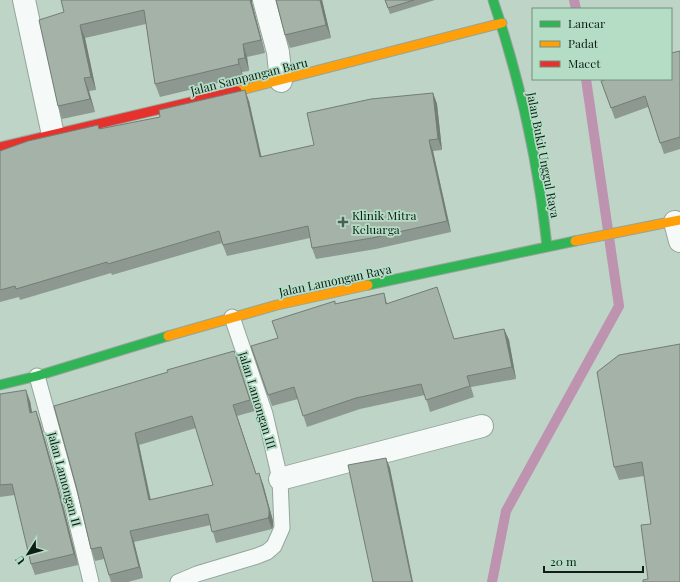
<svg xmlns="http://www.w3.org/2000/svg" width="680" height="582" font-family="'Playfair Display',serif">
  <rect width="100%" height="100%" fill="#bed4c7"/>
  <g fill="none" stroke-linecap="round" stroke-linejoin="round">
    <!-- stream -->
    <g stroke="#bd93b0" stroke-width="10">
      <polyline points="574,0 576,9"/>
      <polyline points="492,582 506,511 619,306 586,79"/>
    </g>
    <defs>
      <g id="lane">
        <polyline points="37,376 71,499 91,582"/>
        <polyline points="178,582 197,574 257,556 267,552 274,546 282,528 280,479 265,414 232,317"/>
      </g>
      <g id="street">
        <polyline points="24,0 53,135"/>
        <polyline points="264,0 278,52 281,81"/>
        <polyline points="675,222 680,241"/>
        <polyline points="280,479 482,426"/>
      </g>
      <g id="fast">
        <path d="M 493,0 C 520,80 538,161 547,246"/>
        <polyline points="368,285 575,241"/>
        <polyline points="0,385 37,376 168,336"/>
      </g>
      <g id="slow">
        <polyline points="237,91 502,23"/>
        <polyline points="575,241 680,220"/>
        <polyline points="168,336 277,305 368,285"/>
      </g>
      <polyline id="jam" points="0,147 237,91"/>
    </defs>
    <!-- lane casing -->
    <use href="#lane" stroke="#94a59b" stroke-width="17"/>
    <!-- street casing -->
    <use href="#street" stroke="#94a59b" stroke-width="24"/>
    <!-- fast casing -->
    <use href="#fast" stroke="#94a59b" stroke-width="11"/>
    <!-- slow casing -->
    <use href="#slow" stroke="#94a59b" stroke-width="11"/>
    <!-- jam casing -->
    <use href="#jam" stroke="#94a59b" stroke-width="11"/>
    <!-- lane -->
    <use href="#lane" stroke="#f5f9f7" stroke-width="15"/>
    <!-- street -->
    <use href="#street" stroke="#f5f9f7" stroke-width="22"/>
    <!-- fast -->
    <use href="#fast" stroke="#30b455" stroke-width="9"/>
    <!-- slow -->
    <use href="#slow" stroke="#ff9f0a" stroke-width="9"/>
    <!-- jam -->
    <use href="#jam" stroke="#e5322d" stroke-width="9"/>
  </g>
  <!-- wall -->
  <g fill="#8d9990" fill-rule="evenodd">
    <polygon points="322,0 331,38 290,48 285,35"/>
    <polygon points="385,0 435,0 390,14"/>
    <polygon points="252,3 265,53 247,57 249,71 242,72 243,77 160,97 155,84 146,24 85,38 96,90 89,91 95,112 62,119 58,106 64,12"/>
    <polygon points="680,51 680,149 664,154 648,107 615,119 601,81"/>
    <polygon points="433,93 437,104 442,150 433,151 451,232 376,249 316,259 312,248 310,238 227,256 222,243 112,275 111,273 20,300 19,297 0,302 0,151 99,129 249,101 261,157 314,145"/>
    <polygon points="384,293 387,303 455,339 504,329 509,340 516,379 471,387 474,397 430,412 425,395 360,409 307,427 298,399 272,406 268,395 278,338 336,304"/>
    <polygon points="680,344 648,579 651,524 644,476 619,480 614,467"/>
    <path d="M 234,351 L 255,411 L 237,416 L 256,474 L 263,484 L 273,521 L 273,526 L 272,529 L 216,543 L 211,525 L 134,542 L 143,578 L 128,582 L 111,582 L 104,559 L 95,561 L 91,549 L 76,486 L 168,372 ZM 196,428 L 213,485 L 151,500 L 139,445 Z"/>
    <polygon points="0,394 30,401 32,412 40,422 62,501 78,565 35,575 31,564 15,495 0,497"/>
  </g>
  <!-- shaded-wall -->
  <g fill="#737d75">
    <polygon points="250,0 252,0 252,3 265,53 261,40"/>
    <polygon points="320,0 322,0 331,38 326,25"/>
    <polygon points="80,25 85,38 96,90 91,77"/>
    <polygon points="243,44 247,57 249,71 245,58"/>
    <polygon points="238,59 242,72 243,77 239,64"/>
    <polygon points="84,78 89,91 95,112 90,99"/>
    <polygon points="245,90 249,101 264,168 260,157"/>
    <polygon points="433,93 437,104 442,150 438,139"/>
    <polygon points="429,140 433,151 451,232 447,221"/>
    <polygon points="504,329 509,340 516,379 512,367"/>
    <polygon points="26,390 30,401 34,424 30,413"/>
    <polygon points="233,405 237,416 260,485 256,474"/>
    <polygon points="36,411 40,422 62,501 78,565 74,554"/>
    <polygon points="135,433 139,445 153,512 149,500"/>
    <polygon points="386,458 390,468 413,582 412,582"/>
    <polygon points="259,473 263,484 273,521 273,526 272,529 268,518"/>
    <polygon points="130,531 134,542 143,578 139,567"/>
  </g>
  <!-- building -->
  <g fill="#a4b2a7" stroke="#737d75" fill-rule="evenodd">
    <polygon points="61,0 250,0 261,40 243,44 245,58 238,59 239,64 155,84 144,10 80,25 91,77 84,78 90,99 58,106 39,20 64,12"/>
    <polygon points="276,0 320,0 326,25 285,35"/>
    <polygon points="385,0 414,0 388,8"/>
    <polygon points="680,51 680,137 660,143 645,96 611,108 601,81 607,79 671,79 671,53"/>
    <polygon points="245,90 260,157 314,145 307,113 371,99 433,93 438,139 429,140 447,221 372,238 312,248 308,226 223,245 219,231 108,264 107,262 16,289 15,286 0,290 0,151 28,141 98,125 99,129 160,117 159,110"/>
    <polygon points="437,287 454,339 504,329 512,367 467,376 470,386 426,400 421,384 356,398 303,416 294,387 268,395 251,346 278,338 272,321 335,301 335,304 384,293 386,304"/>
    <polygon points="680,344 680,582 643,582 643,580 648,579 641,525 651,524 642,462 614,467 597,372 619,355"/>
    <path d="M 234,351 L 250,400 L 233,405 L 256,474 L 259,473 L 269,509 L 269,515 L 268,518 L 212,532 L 208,514 L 130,531 L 139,567 L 109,575 L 101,547 L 91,549 L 76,486 L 54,406 L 168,372 L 167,370 ZM 192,416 L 213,485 L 149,500 L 135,433 Z"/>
    <polygon points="26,390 30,413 36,411 58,490 74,554 31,564 12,484 0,485 0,394"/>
    <polygon points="386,458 412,582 373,582 348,465"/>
  </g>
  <!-- markers -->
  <path fill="#4c5d53" stroke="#b5ddc6" stroke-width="1.5" d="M341 216h4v4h4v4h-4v4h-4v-4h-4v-4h4z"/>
  <g text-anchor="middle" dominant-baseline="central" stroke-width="3.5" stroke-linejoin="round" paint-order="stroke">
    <!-- street labels -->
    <g font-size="12" fill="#0e1d15" stroke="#b5ddc6">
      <text transform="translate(249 76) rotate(-14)">Jalan Sampangan Baru</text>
      <text transform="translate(544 155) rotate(79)">Jalan Bukit Unggul Raya</text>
      <text transform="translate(335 280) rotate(-12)">Jalan Lamongan Raya</text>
      <text transform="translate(258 400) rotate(73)">Jalan Lamongan III</text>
      <text transform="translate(65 479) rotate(75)">Jalan Lamongan II</text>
    </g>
    <!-- poi labels -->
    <g font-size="12" fill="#0e1d15" stroke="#b5ddc6" text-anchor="start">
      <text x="352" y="215">Klinik Mitra<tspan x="352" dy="14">Keluarga</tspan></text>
    </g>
  </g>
  <!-- legend -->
  <rect x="532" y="8" width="140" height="72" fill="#b5ddc6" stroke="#72907f"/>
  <rect x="540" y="21" width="20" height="6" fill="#30b455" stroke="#72907f"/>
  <text x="568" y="28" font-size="12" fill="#0e1d15">Lancar</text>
  <rect x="540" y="41" width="20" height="6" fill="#ff9f0a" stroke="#72907f"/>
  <text x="568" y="48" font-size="12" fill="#0e1d15">Padat</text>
  <rect x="540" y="61" width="20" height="6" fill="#e5322d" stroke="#72907f"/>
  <text x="568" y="68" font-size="12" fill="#0e1d15">Macet</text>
  <!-- north arrow -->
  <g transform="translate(28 554) rotate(233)" stroke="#b5ddc6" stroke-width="3" paint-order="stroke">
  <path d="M0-3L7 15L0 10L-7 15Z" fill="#0e1d15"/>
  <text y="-6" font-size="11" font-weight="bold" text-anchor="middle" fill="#0e1d15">U</text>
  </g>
  <!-- scale -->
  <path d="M544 566v6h99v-6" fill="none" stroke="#0e1d15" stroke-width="2"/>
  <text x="550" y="566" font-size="12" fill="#0e1d15" stroke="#b5ddc6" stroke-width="3" paint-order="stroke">20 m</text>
</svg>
